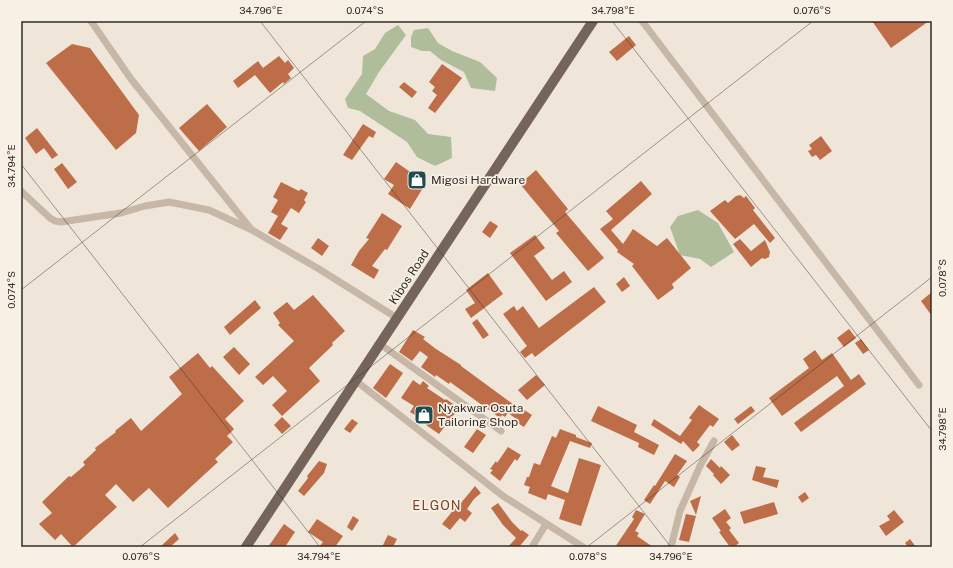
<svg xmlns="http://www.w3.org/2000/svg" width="953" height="568" font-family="'Public Sans',sans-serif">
  <rect width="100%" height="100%" fill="#efe6d9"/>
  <!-- green -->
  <g fill="#afbd9b">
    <polygon points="398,25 406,35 379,72 366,94 389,111 415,120 428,134 451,137 452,158 435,166 417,157 407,142 360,111 348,108 345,99 362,74 363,56 375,49 385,33"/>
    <polygon points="428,28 438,43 452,51 480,62 497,78 495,91 471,88 464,72 441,60 430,51 422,51 411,47 411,37 414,30"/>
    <polygon points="698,210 718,223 734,252 711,267 700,259 680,255 670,227 678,216"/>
  </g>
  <!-- building -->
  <g fill="#be6d49">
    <polygon points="872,21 929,21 891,48"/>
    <polygon points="629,36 636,45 617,61 609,52"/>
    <polygon points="72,44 90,48 139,115 136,133 116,150 46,63"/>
    <polygon points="279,56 285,63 288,60 294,68 288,74 291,78 284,84 283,82 270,93 255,75 238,88 233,81 258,61 263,68"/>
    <polygon points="442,64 462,78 435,113 428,108 437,95 432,91 435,87 429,82"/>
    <polygon points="404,82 417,92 412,98 399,87"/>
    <polygon points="207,104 227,127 199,151 179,128"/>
    <polygon points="363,124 376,132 373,138 369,136 352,160 343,155"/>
    <polygon points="37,128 58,155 52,159 44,148 36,154 25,138"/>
    <polygon points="821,136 832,151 820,160 816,155 812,157 808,151 812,149 809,145"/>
    <polygon points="396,162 426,183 410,209 388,194 394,185 384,179"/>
    <polygon points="62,163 77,182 68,189 54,169"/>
    <polygon points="536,170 568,209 565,212 604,258 588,271 556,233 559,231 520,184"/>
    <polygon points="641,181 652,194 611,230 623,244 633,229 657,246 667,238 691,268 672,284 674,288 658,300 632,266 634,264 617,252 618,250 600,229 613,219 606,211"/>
    <polygon points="281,182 299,191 301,189 308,193 304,200 306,202 299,213 291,208 281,224 288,228 280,240 268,233 278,216 271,212 278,200 273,197"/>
    <polygon points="740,195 744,198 746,196 755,208 753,210 775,238 770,243 754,224 735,239 710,211 725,200 728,203 736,196"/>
    <polygon points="382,213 402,226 387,250 385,249 372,266 379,270 374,279 351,265 359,251 369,239 366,238"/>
    <polygon points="490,221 498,226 490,238 482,232"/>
    <polygon points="535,235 545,248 534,256 552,280 564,271 572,282 546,301 510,253"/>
    <polygon points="318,238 329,246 322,256 311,248"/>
    <polygon points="740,239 751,251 765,240 770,252 769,257 765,259 762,258 751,267 733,244"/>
    <polygon points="488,273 503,294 471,318 465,309 475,303 466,290"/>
    <polygon points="624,277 630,286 622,292 616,284"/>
    <polygon points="594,287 606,302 535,357 532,353 525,358 520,352 527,346 503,314 514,306 517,311 523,306 539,328"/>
    <polygon points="932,292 932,316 921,301"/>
    <polygon points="313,295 345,331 332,343 333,345 309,368 320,381 282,416 272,405 287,391 273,376 263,385 255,377 294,341 278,325 280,323 273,313 287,302 294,310"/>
    <polygon points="255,300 261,308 230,335 224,327"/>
    <polygon points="477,319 489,335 483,339 472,323"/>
    <polygon points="849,329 856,338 844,347 837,338"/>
    <polygon points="413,330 425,337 423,339 436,349 461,365 461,366 517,407 518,406 532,415 524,427 516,422 518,420 508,413 505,417 502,415 500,418 450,382 449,384 436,375 435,377 421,367 428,357 420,351 412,361 399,352"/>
    <polygon points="861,339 869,350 863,354 855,343"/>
    <polygon points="234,347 250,364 239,375 223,357"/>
    <polygon points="815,350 822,360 832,353 851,380 859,374 866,384 801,432 794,423 844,386 837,376 782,416 769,398 809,368 803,359"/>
    <polygon points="198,353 210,368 212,366 244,401 225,419 234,429 227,436 233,442 215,459 218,462 168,508 149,488 133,502 116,484 105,495 117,507 73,547 61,534 55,540 39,524 52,513 42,502 69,476 71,477 85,465 83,462 96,450 95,448 116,432 115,431 131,418 141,431 182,394 169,377"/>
    <polygon points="390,364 403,373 386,398 373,388"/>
    <polygon points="536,375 545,385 527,400 518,390"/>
    <polygon points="413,380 420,385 423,381 429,386 427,388 445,400 446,399 459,408 439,434 426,425 427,423 410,412 414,406 401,398"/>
    <polygon points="699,405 719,419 713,427 710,425 697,442 700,445 693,452 683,441 681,444 651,425 654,419 680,436 692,420 689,418"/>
    <polygon points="598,406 637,425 634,432 659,445 654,455 638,447 639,443 591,421"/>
    <polygon points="751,406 755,411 738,424 734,419"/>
    <polygon points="282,417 291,426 282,434 274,425"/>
    <polygon points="352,419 358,423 350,433 344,429"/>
    <polygon points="477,429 486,435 473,453 464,447"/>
    <polygon points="560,429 576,435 576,437 592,443 590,448 570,441 551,486 568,493 579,458 601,465 581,526 559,519 565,500 548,494 546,500 528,493 530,487 524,485 527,477 529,477 534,463 540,465 552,436 556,438"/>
    <polygon points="732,435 740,445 732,451 724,442"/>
    <polygon points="508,447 521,455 517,461 515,459 500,481 490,473 493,470 490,469 496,461 497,463"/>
    <polygon points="675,454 687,461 677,475 680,477 674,487 665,481 650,504 644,500 654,485 655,486"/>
    <polygon points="711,459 720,468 721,466 730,475 721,484 713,475 714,474 706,466"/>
    <polygon points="319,461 327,464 324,473 304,496 298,491 308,478 307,476"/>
    <polygon points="756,466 766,468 763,477 779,480 777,488 752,480"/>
    <polygon points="475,486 481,493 474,499 467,509 472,513 465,522 460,518 450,530 442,524 460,502 461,503"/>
    <polygon points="805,492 809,498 802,503 798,497"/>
    <polygon points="701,496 696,515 690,501"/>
    <polygon points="774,502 778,514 744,524 740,512"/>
    <polygon points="498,503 512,522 521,531 522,530 529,535 519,547 508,547 516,538 503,525 491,508"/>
    <polygon points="725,509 731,518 726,522 731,528 729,530 739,543 734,547 730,547 719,532 721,531 712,518"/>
    <polygon points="636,510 645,514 635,531 639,533 637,536 653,547 615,547 634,519 632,517"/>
    <polygon points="894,510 904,522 886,536 879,526 890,520 887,516"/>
    <polygon points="686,514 696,516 689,542 679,540"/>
    <polygon points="353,516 359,520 352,531 347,527"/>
    <polygon points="317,519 343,536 335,547 319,547 323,542 308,532"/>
    <polygon points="284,524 295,532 285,547 268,547"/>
    <polygon points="175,533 179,539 170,547 160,547"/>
    <polygon points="388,535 397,539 393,547 382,547"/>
    <polygon points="910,539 916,547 908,547 905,543"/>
  </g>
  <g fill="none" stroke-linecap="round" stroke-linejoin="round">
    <!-- minor -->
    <g stroke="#c6b7a6" stroke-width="7">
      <polyline points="91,21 131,79 250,228"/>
      <polyline points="642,21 919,385"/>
      <polyline points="21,191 50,218 55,221 61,222 121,213 145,206 169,202 209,210 252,230 319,269 397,318"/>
      <polyline points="380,344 501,431"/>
      <polyline points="356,381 503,496 583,547"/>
      <polyline points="532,547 546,524"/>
      <polyline points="671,547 680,511 700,466 714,441"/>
    </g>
    <!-- primary -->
    <polyline stroke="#746459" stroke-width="10" points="246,547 593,21"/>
  </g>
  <!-- ticks -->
  <path fill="none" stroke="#332b27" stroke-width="1" stroke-opacity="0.45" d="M 260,21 L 671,547M 612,21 L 932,431M 21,164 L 320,547M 21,290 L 366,21M 140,547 L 813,21M 587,547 L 932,277"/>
  <!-- icons -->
  <defs>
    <symbol id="shop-square" viewBox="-11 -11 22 22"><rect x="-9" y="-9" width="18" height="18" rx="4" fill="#1f4b51" stroke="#f7f0e5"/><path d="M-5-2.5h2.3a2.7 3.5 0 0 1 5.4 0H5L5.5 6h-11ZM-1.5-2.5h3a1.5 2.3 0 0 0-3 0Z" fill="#fff"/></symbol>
  </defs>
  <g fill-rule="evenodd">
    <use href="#shop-square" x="406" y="169" width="22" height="22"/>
    <use href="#shop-square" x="413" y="404" width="22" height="22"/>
  </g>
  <g text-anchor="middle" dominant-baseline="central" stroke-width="3.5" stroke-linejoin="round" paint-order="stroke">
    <!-- poi labels -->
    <g font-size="12" fill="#332b27" stroke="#f7f0e5" text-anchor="start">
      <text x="431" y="180">Migosi Hardware</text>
      <text x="438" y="408">Nyakwar Osuta<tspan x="438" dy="14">Tailoring Shop</tspan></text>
    </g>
    <!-- street labels -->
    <g font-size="12" fill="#332b27" stroke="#f7f0e5">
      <text transform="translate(409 277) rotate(-57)">Kibos Road</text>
    </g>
    <!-- neighbourhood labels -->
    <g font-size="13" letter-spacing="1" fill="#7c4025" stroke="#f7f0e5">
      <text x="437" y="505">ELGON</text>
    </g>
  </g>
  <!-- border -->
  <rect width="953" height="568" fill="none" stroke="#f7f0e5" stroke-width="44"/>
  <rect x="22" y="22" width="909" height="524" fill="none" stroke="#332b27" stroke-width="1.5"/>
  <g font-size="10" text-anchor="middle" fill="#332b27">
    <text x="261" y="14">34.796°E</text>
    <text x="365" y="14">0.074°S</text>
    <text x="613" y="14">34.798°E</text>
    <text x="812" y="14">0.076°S</text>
    <text transform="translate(11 166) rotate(-90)" y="4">34.794°E</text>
    <text transform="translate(942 278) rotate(-90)" y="4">0.078°S</text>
    <text transform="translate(11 290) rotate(-90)" y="4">0.074°S</text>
    <text transform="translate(942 429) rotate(-90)" y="4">34.798°E</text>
    <text x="141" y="560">0.076°S</text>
    <text x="319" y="560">34.794°E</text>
    <text x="588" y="560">0.078°S</text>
    <text x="671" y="560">34.796°E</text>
  </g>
</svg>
